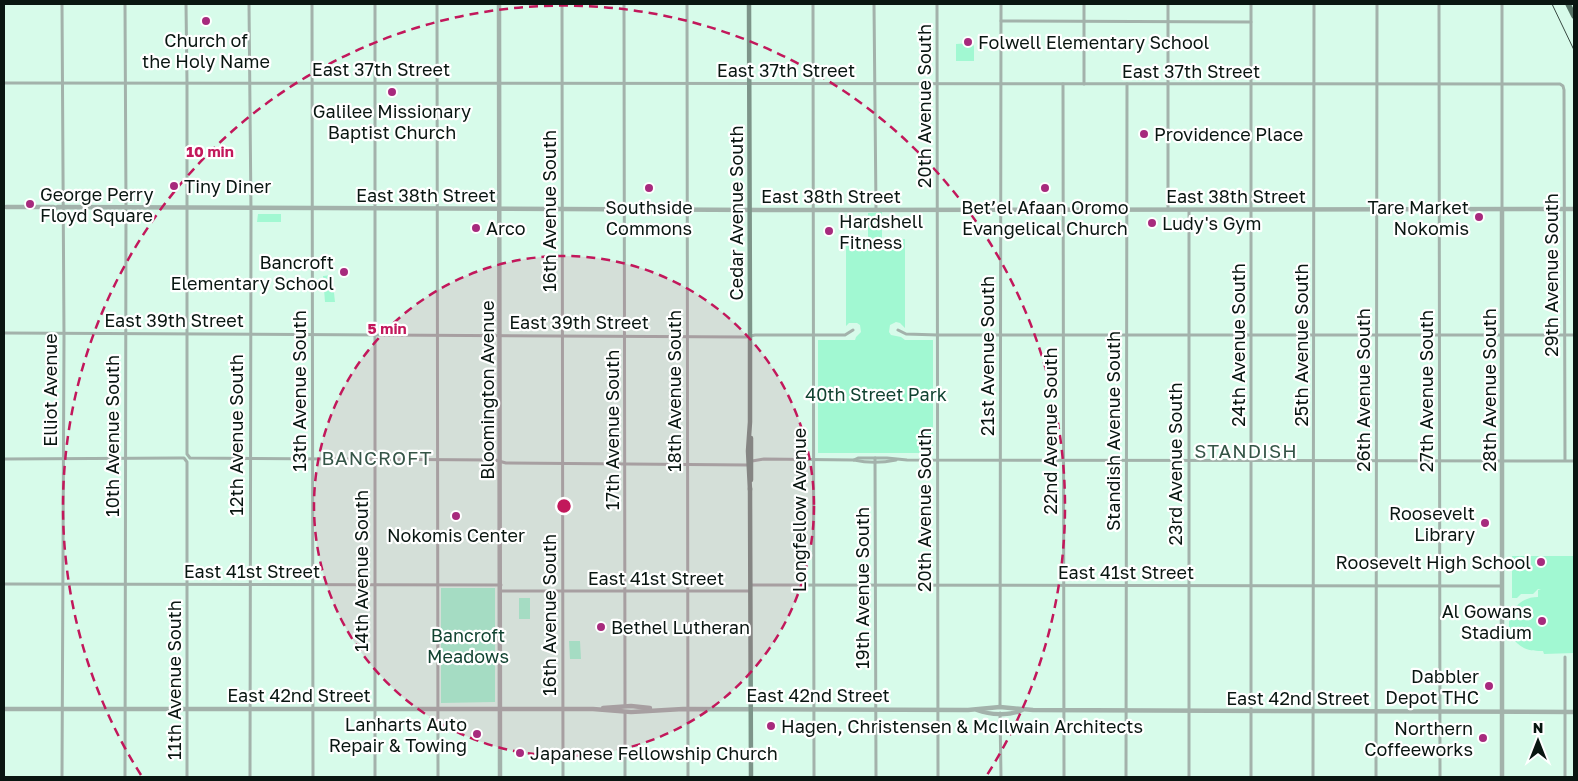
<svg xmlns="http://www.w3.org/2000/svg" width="1578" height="781" font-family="'Golos Text',sans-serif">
  <rect width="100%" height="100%" fill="#d7fbea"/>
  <!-- green -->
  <g fill="#a1f8d2">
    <polygon points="971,43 974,46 974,61 956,61 956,44"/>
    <polygon points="882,212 882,239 905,239 905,328 900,323 896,322 890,325 889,332 891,335 901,337 905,340 933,340 933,453 818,453 818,340 855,340 856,337 861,332 860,325 857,323 849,323 846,326 846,239 868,239 868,213"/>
    <polygon points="258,214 281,214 281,222 257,222"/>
    <polygon points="332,275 335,302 325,302 323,276"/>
    <path d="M 1512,556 L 1574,556 L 1574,653 L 1544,654 L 1543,651 C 1537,651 1530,651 1524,648 C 1497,634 1509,597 1538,597 L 1538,590 L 1541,590 L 1538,589 L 1533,594 L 1521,594 L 1517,598 L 1512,598 Z"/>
    <polygon points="441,588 495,588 495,702 441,703"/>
    <rect x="519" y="598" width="11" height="21"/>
    <polygon points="569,641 580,641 581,659 570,659"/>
  </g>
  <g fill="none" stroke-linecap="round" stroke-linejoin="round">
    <!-- minor -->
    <g stroke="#a3b2ab" stroke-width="3">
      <polyline points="62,4 64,337 62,777"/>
      <polyline points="125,4 126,208 125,777"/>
      <polyline points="186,4 187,83 187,454 190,458 495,460 506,463 748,465"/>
      <polyline points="249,4 251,213 250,777"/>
      <polyline points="312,4 313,777"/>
      <polyline points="375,4 375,777"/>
      <polyline points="437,4 438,777"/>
      <polyline points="562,4 563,777"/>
      <polyline points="624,4 625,706"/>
      <polyline points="687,4 688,777"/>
      <polyline points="813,4 814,777"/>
      <polyline points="874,4 876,209"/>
      <polyline points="937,4 938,777"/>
      <polyline points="1084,4 1084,84"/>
      <polyline points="1168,4 1168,210"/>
      <polyline points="1439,4 1440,777"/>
      <polyline points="1001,21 1251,22"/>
      <polyline points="4,83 1560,84 1563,86 1564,90 1565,460"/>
      <polyline points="1063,84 1064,777"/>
      <polyline points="1502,209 1502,4"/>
      <polyline points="898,330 906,334 938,335 1574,335"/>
      <polyline points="4,333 746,337 755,335 845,335 853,330"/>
      <polyline points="875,458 876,777"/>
      <polyline points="4,459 180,458 184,458 187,462 187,777"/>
      <polyline points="854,460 858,458 887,458 907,460 1574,461"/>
      <path d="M 752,461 L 764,459 L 854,460 C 867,463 882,463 896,460"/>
      <polyline points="4,584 501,585"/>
      <polyline points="751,585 1502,586"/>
      <polyline points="501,591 750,591"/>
      <polyline points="1000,707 1001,4"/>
      <polyline points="625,712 625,777"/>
      <polyline points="1000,713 1001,777"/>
      <polyline points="1126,777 1127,84"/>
      <polyline points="1189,777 1189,210"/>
      <polyline points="1251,777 1251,4"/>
      <polyline points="1313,777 1314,4"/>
      <polyline points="1376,777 1377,4"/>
      <polyline points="1565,777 1565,657"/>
    </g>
    <!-- tertiary -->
    <g stroke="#a3b2ab" stroke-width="4.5">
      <polyline points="499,4 500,777"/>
      <polyline points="6,207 53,207 56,208 58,207 782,210 1574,209"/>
      <polyline points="603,708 631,706 650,708"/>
      <polyline points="4,709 593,709 631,712 683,709 968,710 1000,707 1033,710 1574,712"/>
      <path d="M 977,710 C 990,715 1010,716 1022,710"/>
      <polyline points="1502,777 1502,209"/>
    </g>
    <!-- secondary -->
    <g stroke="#7d9489" stroke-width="4.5">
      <polyline points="749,4 750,332 750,422 748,451 750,490"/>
      <polyline points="751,438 751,480"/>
      <polyline points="750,488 751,777"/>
    </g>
    <!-- trunk -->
    <polyline stroke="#567466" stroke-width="5.5" points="1568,4 1574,16"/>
    <!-- tram -->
    <polyline stroke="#374942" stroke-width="1" points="1552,4 1574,50"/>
  </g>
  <!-- distance rings -->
  <circle cx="564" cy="506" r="250" fill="#c2185b" fill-opacity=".12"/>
  <g fill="none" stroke="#c2185b" stroke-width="2.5" stroke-dasharray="9 6">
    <circle cx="564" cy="506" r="250"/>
    <path d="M141 775A501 501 0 1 1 987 775"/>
  </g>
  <!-- markers -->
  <g fill="#a72a7d" stroke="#fff" stroke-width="2">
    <circle cx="206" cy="21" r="5"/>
    <circle cx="968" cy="42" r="5"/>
    <circle cx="392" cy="92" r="5"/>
    <circle cx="1144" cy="134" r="5"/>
    <circle cx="174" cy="186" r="5"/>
    <circle cx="649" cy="188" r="5"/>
    <circle cx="1045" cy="188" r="5"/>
    <circle cx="30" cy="204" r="5"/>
    <circle cx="1479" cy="217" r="5"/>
    <circle cx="1152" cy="223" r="5"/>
    <circle cx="476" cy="228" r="5"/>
    <circle cx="829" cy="231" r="5"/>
    <circle cx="344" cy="272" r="5"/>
    <circle cx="456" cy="516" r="5"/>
    <circle cx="1485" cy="523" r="5"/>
    <circle cx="1541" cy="562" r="5"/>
    <circle cx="1542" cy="621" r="5"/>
    <circle cx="601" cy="627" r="5"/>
    <circle cx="1489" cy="686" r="5"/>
    <circle cx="771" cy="726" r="5"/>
    <circle cx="477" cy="734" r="5"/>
    <circle cx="1483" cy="738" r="5"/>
    <circle cx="520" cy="753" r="5"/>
  </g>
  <g text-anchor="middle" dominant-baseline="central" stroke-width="4.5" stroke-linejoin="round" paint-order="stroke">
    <!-- poi labels -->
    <g font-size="18" fill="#091611" stroke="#fff" text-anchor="start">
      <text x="206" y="40" text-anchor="middle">Church of<tspan x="206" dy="21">the Holy Name</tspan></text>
      <text x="978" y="42">Folwell Elementary School</text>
      <text x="392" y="111" text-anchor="middle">Galilee Missionary<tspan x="392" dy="21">Baptist Church</tspan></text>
      <text x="1154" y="134">Providence Place</text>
      <text x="184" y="186">Tiny Diner</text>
      <text x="40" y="194">George Perry<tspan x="40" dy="21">Floyd Square</tspan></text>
      <text x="649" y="207" text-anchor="middle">Southside<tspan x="649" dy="21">Commons</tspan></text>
      <text x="1045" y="207" text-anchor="middle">Bet’el Afaan Oromo<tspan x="1045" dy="21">Evangelical Church</tspan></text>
      <text x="1469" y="207" text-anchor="end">Tare Market<tspan x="1469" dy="21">Nokomis</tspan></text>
      <text x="839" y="221">Hardshell<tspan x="839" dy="21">Fitness</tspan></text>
      <text x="1162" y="223">Ludy's Gym</text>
      <text x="486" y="228">Arco</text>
      <text x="334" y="262" text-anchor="end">Bancroft<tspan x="334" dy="21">Elementary School</tspan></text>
      <text x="1475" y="513" text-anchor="end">Roosevelt<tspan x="1475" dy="21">Library</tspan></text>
      <text x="456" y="535" text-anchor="middle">Nokomis Center</text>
      <text x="1531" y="562" text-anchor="end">Roosevelt High School</text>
      <text x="1532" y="611" text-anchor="end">Al Gowans<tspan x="1532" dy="21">Stadium</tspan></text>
      <text x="611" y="627">Bethel Lutheran</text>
      <text x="1479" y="676" text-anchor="end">Dabbler<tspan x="1479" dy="21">Depot THC</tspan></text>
      <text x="467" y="724" text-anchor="end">Lanharts Auto<tspan x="467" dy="21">Repair &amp; Towing</tspan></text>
      <text x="781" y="726">Hagen, Christensen &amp; McIlwain Architects</text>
      <text x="1473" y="728" text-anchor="end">Northern<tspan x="1473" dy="21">Coffeeworks</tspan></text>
      <text x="530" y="753">Japanese Fellowship Church</text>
    </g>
    <!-- street labels -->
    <g font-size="18" fill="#091611" stroke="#fff">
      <text x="381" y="69">East 37th Street</text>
      <text x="786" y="70">East 37th Street</text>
      <text x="1191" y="71">East 37th Street</text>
      <text transform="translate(924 106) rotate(-90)">20th Avenue South</text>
      <text x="426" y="195">East 38th Street</text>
      <text x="831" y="196">East 38th Street</text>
      <text x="1236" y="196">East 38th Street</text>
      <text transform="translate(549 211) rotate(-90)">16th Avenue South</text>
      <text transform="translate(736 213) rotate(-90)">Cedar Avenue South</text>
      <text transform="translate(1551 275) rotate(-90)">29th Avenue South</text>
      <text x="174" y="320">East 39th Street</text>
      <text x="579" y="322">East 39th Street</text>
      <text transform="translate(1238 345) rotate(-90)">24th Avenue South</text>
      <text transform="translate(1301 345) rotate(-90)">25th Avenue South</text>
      <text transform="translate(987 356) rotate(-90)">21st Avenue South</text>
      <text transform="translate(50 390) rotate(-90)">Elliot Avenue</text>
      <text transform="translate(487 390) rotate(-90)">Bloomington Avenue</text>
      <text transform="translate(1363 390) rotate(-90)">26th Avenue South</text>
      <text transform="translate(1489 390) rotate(-90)">28th Avenue South</text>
      <text transform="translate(299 391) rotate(-90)">13th Avenue South</text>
      <text transform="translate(674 391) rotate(-90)">18th Avenue South</text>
      <text transform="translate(1426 391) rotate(-90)">27th Avenue South</text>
      <text transform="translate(612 430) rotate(-90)">17th Avenue South</text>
      <text transform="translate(1050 431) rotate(-90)">22nd Avenue South</text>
      <text transform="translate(1113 431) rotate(-90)">Standish Avenue South</text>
      <text transform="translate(236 435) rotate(-90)">12th Avenue South</text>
      <text transform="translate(112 436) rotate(-90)">10th Avenue South</text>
      <text transform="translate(1175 464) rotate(-90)">23rd Avenue South</text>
      <text transform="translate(799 510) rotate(-90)">Longfellow Avenue</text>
      <text transform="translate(924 510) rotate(-90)">20th Avenue South</text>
      <text x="252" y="571">East 41st Street</text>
      <text transform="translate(361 571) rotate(-90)">14th Avenue South</text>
      <text x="1126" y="572">East 41st Street</text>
      <text x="656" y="578">East 41st Street</text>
      <text transform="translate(862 588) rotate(-90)">19th Avenue South</text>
      <text transform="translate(549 615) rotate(-90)">16th Avenue South</text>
      <text transform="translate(174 680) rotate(-90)">11th Avenue South</text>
      <text x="299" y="695">East 42nd Street</text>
      <text x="818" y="695">East 42nd Street</text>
      <text x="1298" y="698">East 42nd Street</text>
    </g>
    <!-- park labels -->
    <g font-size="18" fill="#114331" stroke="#fff">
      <text x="876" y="394">40th Street Park</text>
      <text x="468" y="635">Bancroft<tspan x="468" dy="21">Meadows</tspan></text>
    </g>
    <!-- neighbourhood labels -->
    <g font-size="19" letter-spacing="1" fill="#355547" stroke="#fff">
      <text x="1246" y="450">STANDISH</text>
      <text x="377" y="457">BANCROFT</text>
    </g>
  </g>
  <circle cx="564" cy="506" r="8" fill="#c2185b" stroke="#fff" stroke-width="2.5"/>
  <g font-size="15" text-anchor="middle" font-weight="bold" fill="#c2185b" stroke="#fff" stroke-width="4.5" stroke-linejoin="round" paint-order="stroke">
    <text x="210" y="157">10 min</text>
    <text x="387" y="334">5 min</text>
  </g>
  <!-- border -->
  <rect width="1578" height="781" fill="none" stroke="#091611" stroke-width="10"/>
  <!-- north arrow -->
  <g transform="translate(1538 741)" stroke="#ffffff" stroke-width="4" paint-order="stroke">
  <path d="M0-4L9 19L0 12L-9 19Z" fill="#091611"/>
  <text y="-8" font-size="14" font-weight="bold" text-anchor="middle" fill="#091611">N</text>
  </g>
</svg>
